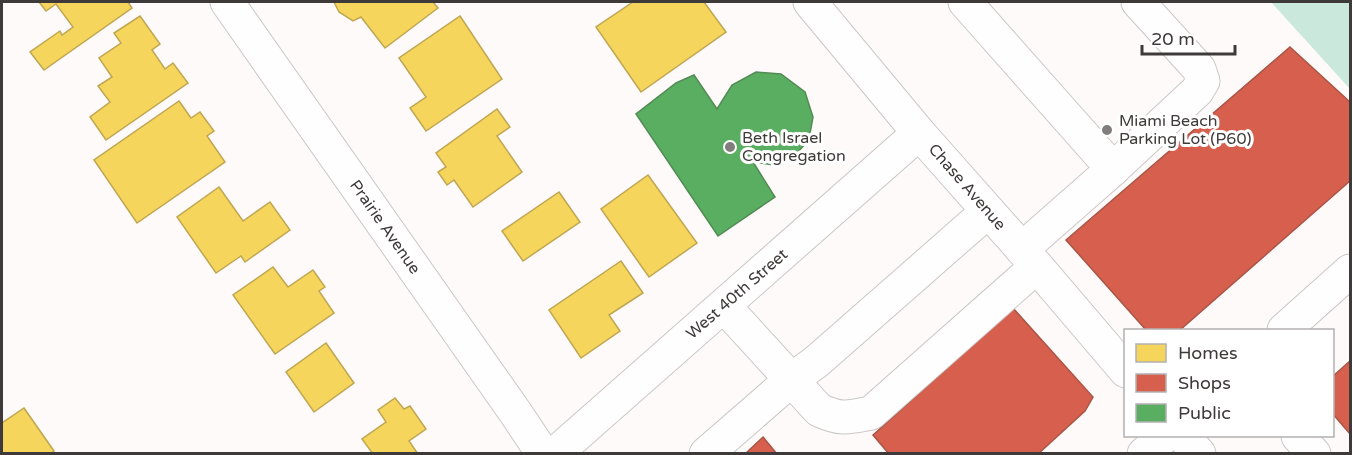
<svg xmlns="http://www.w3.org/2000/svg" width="1352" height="455" font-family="'Varela Round',sans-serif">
  <rect width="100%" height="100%" fill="#fdfaf9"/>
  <!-- water -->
  <polygon fill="#cae8dc" points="1271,2 1350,2 1350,89"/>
  <!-- homes -->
  <g fill="#f6d55c" stroke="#bfa652" stroke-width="1.5">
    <polygon points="39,2 128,2 132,8 44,70 30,52 60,31 62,35 73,27 56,4 46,11"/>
    <polygon points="334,2 433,2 438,8 385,48 361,17 353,21 339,12"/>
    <polygon points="633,2 704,2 726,32 641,92 596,27"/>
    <polygon points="140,16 160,44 152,50 165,69 173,63 188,83 106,140 90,117 110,102 98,86 112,77 99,58 121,43 114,33"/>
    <polygon points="460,16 502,79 426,131 410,108 426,97 399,58"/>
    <polygon points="179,101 191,118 200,112 214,131 207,136 225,162 137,223 94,160"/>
    <polygon points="497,109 510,127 497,136 522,172 473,207 454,180 447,185 438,172 446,167 436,153"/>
    <polygon points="648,175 697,243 649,277 601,209"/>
    <polygon points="219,187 243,221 270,202 290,230 245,262 241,256 216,273 177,217"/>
    <polygon points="559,192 580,222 523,261 502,231"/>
    <polygon points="621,261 643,293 609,315 620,331 581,358 549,310"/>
    <polygon points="273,267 288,287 313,270 325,287 319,291 334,313 275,354 233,295"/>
    <polygon points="326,343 354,383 314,412 286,372"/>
    <polygon points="395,398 404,409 410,406 426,429 409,441 418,454 373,454 362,439 386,422 378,410"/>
    <polygon points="24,408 54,451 51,454 2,454 2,423"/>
  </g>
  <!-- shops -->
  <g fill="#d6604d" stroke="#a95547" stroke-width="1.5">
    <polygon points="1290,47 1350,102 1350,181 1180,330 1146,330 1066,240"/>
    <polygon points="1013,308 1093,397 1085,411 1038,454 889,454 873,435"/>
    <polygon points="1350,361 1350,434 1332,413 1332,377"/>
    <polygon points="763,437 777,454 745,454"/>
  </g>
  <!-- public -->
  <polygon fill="#5aae61" stroke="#528b55" stroke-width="1.5" points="756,72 781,74 805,92 813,117 809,139 795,156 775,165 753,162 775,197 718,236 636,114 676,83 694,75 717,109 732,85"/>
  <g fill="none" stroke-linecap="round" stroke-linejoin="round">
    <defs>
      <g id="minor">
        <polyline points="227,2 515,412 543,454"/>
        <polyline points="810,2 919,133 1022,249 1126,371"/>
        <polyline points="965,2 1113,169"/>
        <polyline points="1022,249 1113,169 1197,91 1203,81 1199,69 1138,2"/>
        <path d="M 724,306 L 819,410 C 841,420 847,418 871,413 L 1036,267"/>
        <polyline points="1183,436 1199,454"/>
        <polyline points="1298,436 1314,454"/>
        <polyline points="555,454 919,133"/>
        <polyline points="706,454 791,380 816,362 988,211"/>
      </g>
      <g id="major">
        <polyline points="1284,330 1350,271"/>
        <polyline points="1144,454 1165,436"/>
      </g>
    </defs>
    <!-- minor casing -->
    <use href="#minor" stroke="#cbc7c6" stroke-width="35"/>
    <!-- major casing -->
    <use href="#major" stroke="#cbc7c6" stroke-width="35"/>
    <!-- minor -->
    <use href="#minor" stroke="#fffefe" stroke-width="33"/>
    <!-- major -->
    <use href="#major" stroke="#fffefe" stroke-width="33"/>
  </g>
  <!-- markers -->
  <g fill="#827d7d" stroke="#fff" stroke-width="2">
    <circle cx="1107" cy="130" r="6"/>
    <circle cx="730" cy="147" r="6"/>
  </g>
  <g text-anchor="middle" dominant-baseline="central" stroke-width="6" stroke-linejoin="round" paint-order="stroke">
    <!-- poi labels -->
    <g font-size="16" fill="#3f3a3a" stroke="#fff" text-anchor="start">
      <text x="1119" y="121">Miami Beach<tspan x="1119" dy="18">Parking Lot (P60)</tspan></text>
      <text x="742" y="138">Beth Israel<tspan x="742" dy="18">Congregation</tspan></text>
    </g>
    <!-- street labels -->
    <g font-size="16" fill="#3f3a3a" stroke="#fff">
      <text transform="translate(967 187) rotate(49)">Chase Avenue</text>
      <text transform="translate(385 227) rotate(55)">Prairie Avenue</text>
      <text transform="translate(737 294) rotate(-41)">West 40th Street</text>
    </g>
  </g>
  <!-- border -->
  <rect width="1352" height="455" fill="none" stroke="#3f3a3a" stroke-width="6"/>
  <!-- legend -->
  <rect x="1124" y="329" width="210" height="108" fill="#ffffff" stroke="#b2b0b0" stroke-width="1.5"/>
  <rect x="1136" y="344" width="30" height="18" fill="#f6d55c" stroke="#b2b0b0" stroke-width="1.5"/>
  <text x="1178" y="359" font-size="18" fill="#3f3a3a">Homes</text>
  <rect x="1136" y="374" width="30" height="18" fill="#d6604d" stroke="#b2b0b0" stroke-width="1.5"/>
  <text x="1178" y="389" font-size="18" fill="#3f3a3a">Shops</text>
  <rect x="1136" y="404" width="30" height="18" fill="#5aae61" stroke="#b2b0b0" stroke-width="1.5"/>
  <text x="1178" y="419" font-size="18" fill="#3f3a3a">Public</text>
  <!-- scale -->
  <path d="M1142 45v9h93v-9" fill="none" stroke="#3f3a3a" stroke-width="3"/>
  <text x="1151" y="45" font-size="18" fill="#3f3a3a" stroke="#ffffff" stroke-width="4.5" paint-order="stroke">20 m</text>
</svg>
